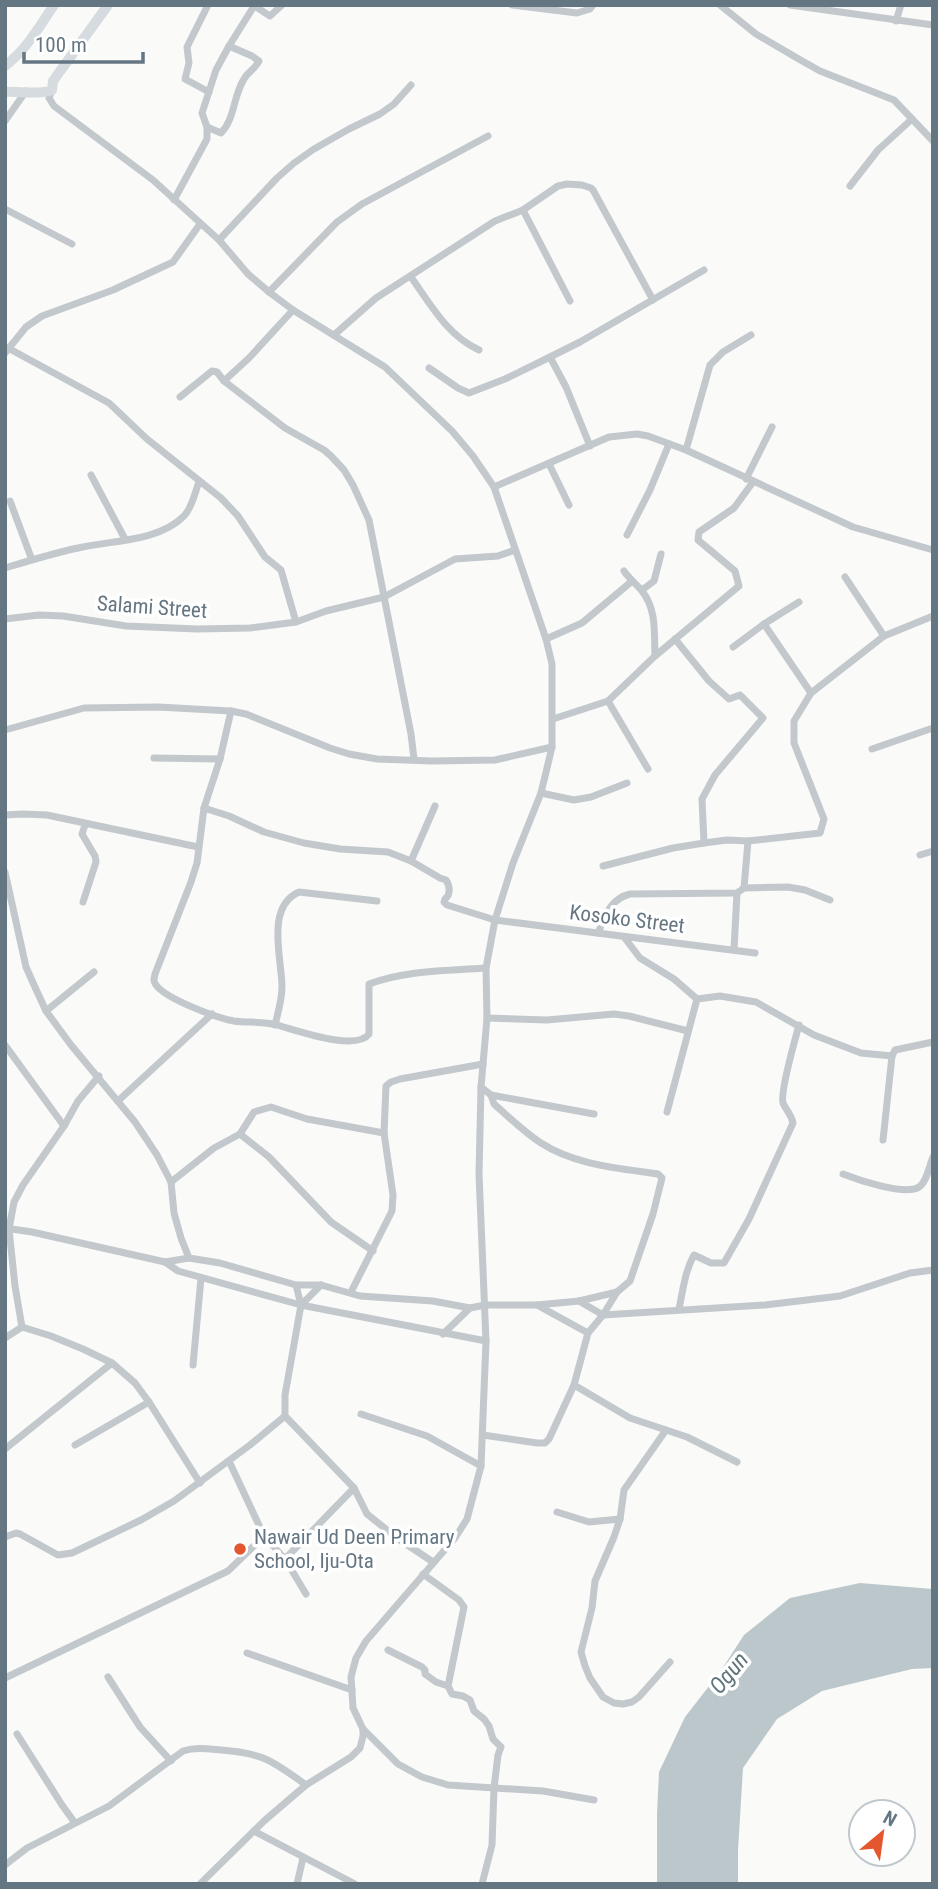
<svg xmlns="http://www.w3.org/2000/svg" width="938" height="1889" font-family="'Roboto Condensed',sans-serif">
  <rect width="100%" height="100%" fill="#fafaf8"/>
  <!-- water -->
  <polygon fill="#bbc7cb" points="860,1583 933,1589 933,1668 912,1669 822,1691 777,1719 743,1768 738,1850 738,1884 657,1884 657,1814 659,1772 685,1717 720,1672 744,1635 790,1598"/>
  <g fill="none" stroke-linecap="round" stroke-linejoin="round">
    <!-- street -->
    <g stroke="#c3c8cc" stroke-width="7">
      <polyline points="208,5 187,47 189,63 185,79 209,92"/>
      <polyline points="253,5 270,16 282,5"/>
      <polyline points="512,5 577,13 590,9 593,5"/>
      <polyline points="720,5 756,34 797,58 820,71 894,100 933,141"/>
      <polyline points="790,5 933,25"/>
      <polyline points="896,21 901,5"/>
      <polyline points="52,90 49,98 54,106 153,180 219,240 248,274 269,292 293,310 385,367 452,431 473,456 494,487 546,639 552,664 552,747 541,793 513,863 495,920 486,968 487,1018 481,1087 479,1174 486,1341 481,1466 467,1519 455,1538 366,1641 356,1658 351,1677 353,1708 363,1729 363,1736 360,1748 351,1757 306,1785 264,1821 200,1884"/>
      <polyline points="5,121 26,91"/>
      <path d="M 207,127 L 221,133 C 235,119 233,96 244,79 C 248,72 255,69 259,61 L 252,56 L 229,46"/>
      <polyline points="850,186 878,150 912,119"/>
      <polyline points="174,200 207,139 207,127 202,113 216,70 229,46 254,6"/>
      <polyline points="5,209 72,244"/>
      <polyline points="523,210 570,301"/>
      <polyline points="219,240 277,178 294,163 314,149 349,129 380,114 394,104 411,85"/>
      <path d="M 411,277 C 431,305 447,335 479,350"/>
      <polyline points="269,292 337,222 362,204 488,136"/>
      <polyline points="334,335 376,298 495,221 523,210 558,186 567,184 582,185 591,188 593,190 653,300"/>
      <polyline points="8,348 109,403 147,439 221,498 238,516 265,557 281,570 296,622"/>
      <polyline points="5,353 26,327 42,316 113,290 173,262 200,224"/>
      <polyline points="429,368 458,388 469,393 505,379 550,357"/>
      <polyline points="224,381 249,358 293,310"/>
      <polyline points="180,397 212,371 217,372 224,381 285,428 324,450 331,456 344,470 353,485 369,520 411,734 414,759"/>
      <polyline points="590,446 566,387 550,357 580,342 704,270"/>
      <polyline points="686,450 710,365 723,352 751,335"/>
      <polyline points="549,464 569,505"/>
      <polyline points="91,475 125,539"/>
      <polyline points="746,479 772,427"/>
      <polyline points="494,487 609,437 637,434 648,436 686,450 853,527 933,550"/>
      <polyline points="10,501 32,560"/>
      <polyline points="627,535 650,490 669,444"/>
      <path d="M 5,568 C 28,561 54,553 78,548 C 112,540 158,542 184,516 C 192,508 195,492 199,482"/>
      <path d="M 624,571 C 630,580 636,583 642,591 C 657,610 654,633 655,656"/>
      <polyline points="845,577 884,636"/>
      <polyline points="642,590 654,581 661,554"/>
      <polyline points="5,619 39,615 63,616 126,626 197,629 250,628 296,622 326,611 384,597 455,559 498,556 515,550"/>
      <polyline points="764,624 811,693 884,636 933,616"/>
      <polyline points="546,639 582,623 631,582"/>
      <polyline points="733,647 764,624 799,602"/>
      <polyline points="608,701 648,769"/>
      <path d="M 231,711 L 220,759 L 204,808 L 197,863 L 191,882 L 155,974 C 154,980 153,980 156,985 C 166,999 217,1018 234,1021 C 248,1023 263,1021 277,1025 C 296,1030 356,1052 369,1034 L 369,984 C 407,970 447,971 486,968"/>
      <polyline points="553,719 608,701 655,656 739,586 735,571 698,540 699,532 734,508 753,482"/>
      <polyline points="5,730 84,708 158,707 231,711 246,714 330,748 349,754 377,759 432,761 495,760 552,747"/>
      <polyline points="872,749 933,728"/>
      <polyline points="154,758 220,759"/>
      <polyline points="541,793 574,800 591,797 627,783"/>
      <path d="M 204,808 L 229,816 L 264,832 L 304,843 L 340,849 L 388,852 L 411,861 L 440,878 L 446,880 C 450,886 451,894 445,899 L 444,902 L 447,905 L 495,920 L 755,953"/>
      <polyline points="5,815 22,814 47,815 198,847"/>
      <polyline points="704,843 727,840 748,841 820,833 824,819 794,743 794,721 811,693"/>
      <polyline points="920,855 933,851"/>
      <polyline points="411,861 435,806"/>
      <polyline points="603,866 673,848 704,843 702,799 715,775 763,718 740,695 729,699 709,681 675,639"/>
      <polyline points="5,872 26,967 34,985 46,1011 71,1045 135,1122 157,1155 171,1182 174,1213 181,1238 189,1258"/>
      <polyline points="744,888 748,841"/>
      <polyline points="83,902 96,862 95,856 82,834 85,825"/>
      <path d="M 598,933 C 606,915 610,899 630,894 L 737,893 L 744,888 L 788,887 L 805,890 L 830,900"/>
      <polyline points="624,937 640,958 674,979 697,999 720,996 756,1002 814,1035 861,1053 892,1056"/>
      <polyline points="734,949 737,893"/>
      <polyline points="46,1011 94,972"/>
      <polyline points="487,1018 547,1020 614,1014 629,1016 688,1031"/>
      <path d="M 275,1025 C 278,1013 282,999 282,987 C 282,959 265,907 299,892 L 377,901"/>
      <polyline points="5,1045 64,1126"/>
      <path d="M 481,1087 L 491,1095 L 494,1104 C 509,1117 524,1132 541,1143 C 575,1165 618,1168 658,1174 L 662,1178 L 653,1214 L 630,1281 L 617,1292 L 603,1315 L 588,1333 L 574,1385 L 549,1439 L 545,1443 L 537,1443 L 483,1435"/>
      <polyline points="491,1095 594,1114"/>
      <polyline points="119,1100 212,1014"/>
      <polyline points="667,1112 697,999"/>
      <polyline points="240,1134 269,1157 331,1222 373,1251"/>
      <polyline points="883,1140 892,1056 895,1050 933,1042"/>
      <path d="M 843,1174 C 858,1180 905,1196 919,1187 C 927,1182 929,1166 933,1157"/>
      <polyline points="171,1182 214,1148 240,1134 254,1112 271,1107 307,1119 384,1133"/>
      <polyline points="5,1228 32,1232 165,1262 178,1271 301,1305 486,1341"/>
      <polyline points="165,1262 189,1258 220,1263 296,1285 321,1285 360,1296 433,1301 470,1308 485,1305 537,1305 579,1301 617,1292"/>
      <polyline points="296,1285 301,1305 321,1285"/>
      <polyline points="351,1292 392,1211 393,1195 384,1133 386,1086 391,1082 400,1079 483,1064"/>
      <polyline points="579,1301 603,1315 765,1305 840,1296 910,1273 933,1270"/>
      <polyline points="301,1305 285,1395 285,1416 354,1488 367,1514 397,1538 433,1562"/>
      <polyline points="537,1305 588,1333"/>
      <path d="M 679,1309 C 683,1290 685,1271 694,1255 L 711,1263 L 724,1263 L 749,1219 L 793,1123 C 791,1114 786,1110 783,1103 C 780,1091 795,1040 799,1025"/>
      <polyline points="22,1327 15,1286 9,1229 14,1202 23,1185 64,1126 78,1101 99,1076"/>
      <polyline points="443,1334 470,1308"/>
      <polyline points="5,1338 22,1327 51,1336 83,1349 112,1363 135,1383 149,1402 200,1483"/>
      <polyline points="193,1365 201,1278"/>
      <polyline points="574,1385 630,1418 687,1437 737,1462"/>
      <polyline points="361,1414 427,1436 481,1466"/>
      <polyline points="666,1430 624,1490 620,1519 614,1537 595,1581 592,1608 581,1652 585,1666 590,1678 603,1697 614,1703 623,1704 632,1702 639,1697 670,1662"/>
      <polyline points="75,1445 149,1402"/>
      <polyline points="5,1449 112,1363"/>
      <polyline points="229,1461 264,1536 285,1559 306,1594"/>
      <polyline points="557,1512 589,1522 620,1519"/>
      <polyline points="5,1537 16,1533 20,1534 58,1555 72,1553 141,1520 174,1501 250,1445 285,1416"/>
      <polyline points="285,1559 354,1488"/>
      <polyline points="423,1574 459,1600 464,1607 448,1686"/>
      <polyline points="388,1650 422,1667 425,1670 425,1674 436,1682 448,1686 452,1694 463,1696 470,1700 474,1711 484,1719 489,1726 493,1739 501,1747 498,1755 494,1788 492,1845 482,1884"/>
      <polyline points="247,1653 352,1690"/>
      <polyline points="108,1677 140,1727 171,1761"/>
      <polyline points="5,1678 228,1571 264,1536"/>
      <polyline points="363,1729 398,1764 422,1777 448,1785 543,1791 594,1800"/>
      <polyline points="17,1734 62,1805 75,1823"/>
      <polyline points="254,1831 355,1884"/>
      <path d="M 5,1865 L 27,1848 L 109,1806 L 183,1751 C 196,1747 208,1749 221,1750 C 263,1753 273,1761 306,1785"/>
      <polyline points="297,1884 303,1858"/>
    </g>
    <!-- secondary -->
    <g stroke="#d6dbdf" stroke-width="10">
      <path d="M 5,66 C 26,50 40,26 54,5"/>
      <path d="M 5,92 C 19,91 41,95 52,90 L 53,81 L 108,5"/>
    </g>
  </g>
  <!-- markers -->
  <circle fill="#e4572e" stroke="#fff" stroke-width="2.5" cx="240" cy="1549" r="7"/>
  <g text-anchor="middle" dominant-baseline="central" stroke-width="7" stroke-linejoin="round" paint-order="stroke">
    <!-- street labels -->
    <g font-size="21" fill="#657683" stroke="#fff">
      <text transform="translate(152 607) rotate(4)">Salami Street</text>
      <text transform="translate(627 919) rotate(7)">Kosoko Street</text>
    </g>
    <!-- poi labels -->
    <g font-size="21" fill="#657683" stroke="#fff" text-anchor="start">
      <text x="254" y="1537">Nawair Ud Deen Primary<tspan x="254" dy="24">School, Iju-Ota</tspan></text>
    </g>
    <!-- water labels -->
    <g font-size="23" font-style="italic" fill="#60757c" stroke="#fff">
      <text transform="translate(729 1673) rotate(-50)">Ogun</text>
    </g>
  </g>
  <!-- border -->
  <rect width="938" height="1889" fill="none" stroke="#657683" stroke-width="14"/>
  <!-- north arrow -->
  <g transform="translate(882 1833) rotate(29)"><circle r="33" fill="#ffffff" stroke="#c1c8cd" stroke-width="2"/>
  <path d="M0-5L12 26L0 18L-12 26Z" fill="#e4572e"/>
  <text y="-10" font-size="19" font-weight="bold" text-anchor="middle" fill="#657683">N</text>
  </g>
  <!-- scale -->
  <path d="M24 52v10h119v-10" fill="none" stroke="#657683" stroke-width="3.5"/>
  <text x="35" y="52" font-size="21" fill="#657683" stroke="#ffffff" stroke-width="5" paint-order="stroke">100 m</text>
</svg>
